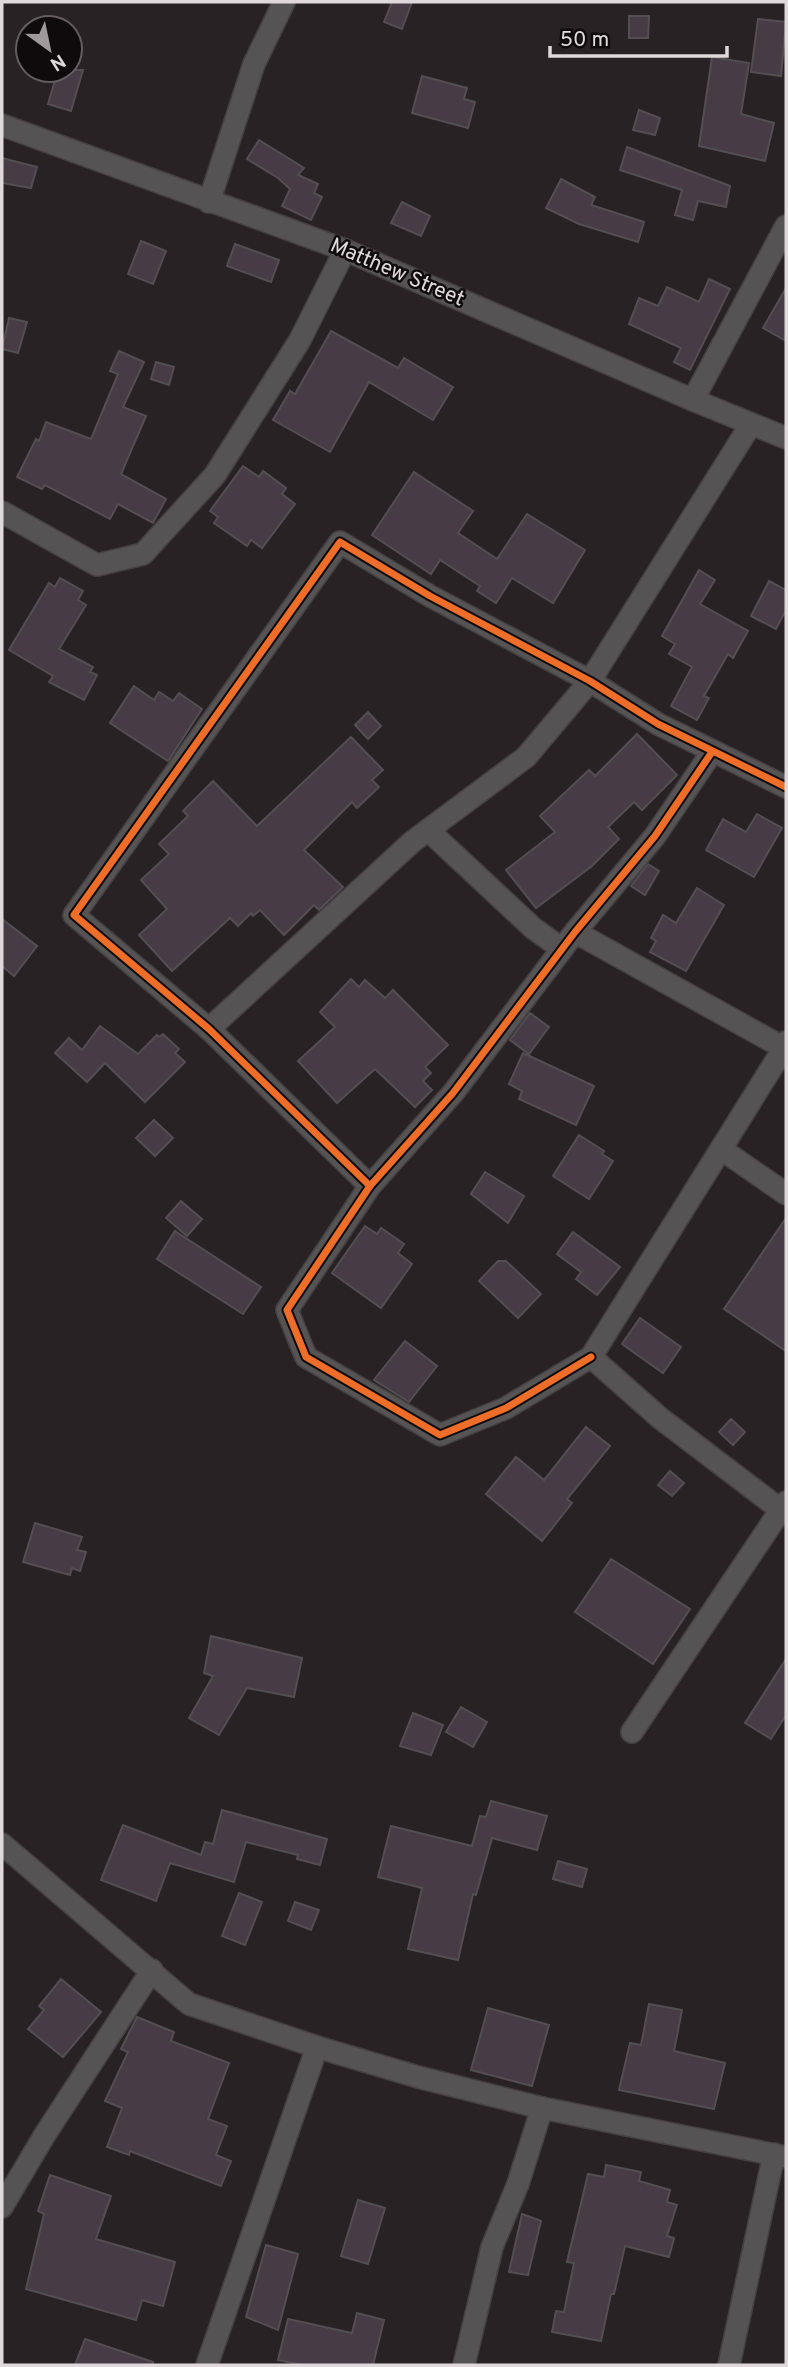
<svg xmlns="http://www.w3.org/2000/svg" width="788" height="2367" font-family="Overpass,sans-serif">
  <rect width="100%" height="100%" fill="#282225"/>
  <!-- building -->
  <g fill="#473b45" stroke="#534e51" stroke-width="2">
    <polygon points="392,2 412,2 402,29 384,22"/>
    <polygon points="629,16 649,16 648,38 629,38"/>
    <polygon points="758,19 786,22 781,76 751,72"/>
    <polygon points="712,57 749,63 741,114 774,123 765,161 699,146"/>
    <polygon points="58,70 83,70 71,111 48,104"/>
    <polygon points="422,76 467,88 464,99 475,102 468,128 412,113"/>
    <polygon points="639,110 660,118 655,135 633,130"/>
    <polygon points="259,140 304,168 298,175 318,184 314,193 322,197 311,220 282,206 290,189 278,178 247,159"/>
    <polygon points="627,147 730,186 726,207 698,201 693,220 675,215 682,190 620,170"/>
    <polygon points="2,158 37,167 31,188 2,183"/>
    <polygon points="561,179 595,197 591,205 644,222 638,242 579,224 546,208"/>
    <polygon points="402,202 430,216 421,236 391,223"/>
    <polygon points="141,241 166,251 153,284 128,274"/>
    <polygon points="235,244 279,260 271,282 227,266"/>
    <polygon points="709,279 730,289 690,370 674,362 681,348 629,324 639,298 658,306 667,287 699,302"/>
    <polygon points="786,288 786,341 763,328"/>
    <polygon points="9,318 27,322 18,353 2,349"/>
    <polygon points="331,331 398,368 404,358 453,387 433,420 369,382 330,452 273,420 290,391 295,394"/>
    <polygon points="119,351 144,362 123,407 146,416 121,474 166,499 153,523 118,504 110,519 45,485 42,489 17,477 36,439 39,441 46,422 91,439 118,374 110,371"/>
    <polygon points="156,362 174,367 169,385 151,379"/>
    <polygon points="243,466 259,477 263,471 286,488 282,494 295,504 262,548 251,540 247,546 214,523 218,517 210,511"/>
    <polygon points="414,472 473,511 458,533 497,559 527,514 585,550 553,603 512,578 496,603 477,591 480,586 440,560 431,574 372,535"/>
    <polygon points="699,570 715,580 700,604 748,631 733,658 728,654 704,696 709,698 697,720 671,706 692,667 669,654 675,644 662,636"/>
    <polygon points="60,578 83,591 78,600 86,605 59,649 93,667 90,672 97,675 84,700 49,682 53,676 9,650 49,583 55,587"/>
    <polygon points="769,581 786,590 786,610 776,629 751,616"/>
    <polygon points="134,686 154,700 159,692 173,701 179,693 202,709 168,761 110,723"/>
    <polygon points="368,712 381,726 368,739 355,725"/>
    <polygon points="637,734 677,775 642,810 634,802 608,827 619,839 592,866 536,908 506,870 555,832 540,816 589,770 595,776"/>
    <polygon points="351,737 383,770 372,780 379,787 357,808 352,802 304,850 343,887 319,910 314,905 284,935 260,910 253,916 251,913 238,926 230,918 172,971 139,935 167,909 141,880 169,854 159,844 188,816 183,811 213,781 257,826"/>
    <polygon points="757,814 782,828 754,877 706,850 723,819 746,832"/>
    <polygon points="648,864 659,871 645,895 631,886"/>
    <polygon points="697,888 724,905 686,971 650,952 656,941 651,938 663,915 676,923"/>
    <polygon points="2,919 37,946 14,976 2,966"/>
    <polygon points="351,979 359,987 365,980 385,998 393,990 448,1045 425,1067 431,1073 423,1081 432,1090 415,1107 375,1069 337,1103 298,1061 335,1027 320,1012"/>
    <polygon points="530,1013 549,1027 529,1054 510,1040"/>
    <polygon points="100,1026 138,1054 157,1035 159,1037 163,1034 179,1049 175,1053 185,1062 145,1102 105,1063 87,1082 55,1053 69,1038 82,1050"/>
    <polygon points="523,1053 594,1086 576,1125 519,1099 522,1091 509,1084"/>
    <polygon points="154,1120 173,1138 155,1156 136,1138"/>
    <polygon points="579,1135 604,1151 602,1154 613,1161 589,1199 553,1176"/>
    <polygon points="485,1172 524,1196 508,1223 471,1194"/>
    <polygon points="181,1201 202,1219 187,1236 166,1218"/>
    <polygon points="786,1218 786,1351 724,1309"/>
    <polygon points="365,1226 377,1234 381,1228 404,1244 398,1253 412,1264 381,1308 332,1273"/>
    <polygon points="175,1231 261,1287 243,1314 157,1259"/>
    <polygon points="573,1232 620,1267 597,1295 576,1279 581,1272 557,1254"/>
    <polygon points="498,1261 506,1261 541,1294 518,1318 479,1281"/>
    <polygon points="640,1318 681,1347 663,1373 622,1344"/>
    <polygon points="405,1341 437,1366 409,1402 374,1380"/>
    <polygon points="731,1419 745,1432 733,1445 719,1432"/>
    <polygon points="586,1427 610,1446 567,1499 572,1503 542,1541 486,1494 516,1457 544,1480"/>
    <polygon points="670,1471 684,1483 672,1496 658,1485"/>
    <polygon points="35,1523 82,1537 77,1550 86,1552 80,1571 72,1568 70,1575 23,1562"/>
    <polygon points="611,1559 690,1609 653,1664 575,1612"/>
    <polygon points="211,1636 302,1658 294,1697 247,1688 219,1735 189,1718 213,1676 204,1673"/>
    <polygon points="786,1659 786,1715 771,1739 745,1723"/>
    <polygon points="461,1707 487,1722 473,1747 446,1732"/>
    <polygon points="413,1713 443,1725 431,1755 400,1746"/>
    <polygon points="491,1801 547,1816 537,1850 492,1838 476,1895 473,1894 458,1960 408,1949 422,1888 378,1877 391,1826 472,1846 480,1816 486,1817"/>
    <polygon points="222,1810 327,1839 320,1865 297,1859 298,1855 246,1842 234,1882 170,1863 156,1901 101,1880 123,1825 201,1855 205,1842 213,1844"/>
    <polygon points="558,1861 587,1869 582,1887 553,1879"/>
    <polygon points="239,1893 262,1902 245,1945 222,1936"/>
    <polygon points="295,1902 319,1910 311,1930 288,1921"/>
    <polygon points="61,1979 101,2012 63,2057 28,2029 44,2010 39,2006"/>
    <polygon points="649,2004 682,2010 674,2051 725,2063 714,2109 619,2090 630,2043 641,2045"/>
    <polygon points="488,2008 549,2025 532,2086 471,2070"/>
    <polygon points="137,2017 174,2032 171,2041 229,2063 208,2119 227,2126 216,2155 231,2161 221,2186 130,2151 129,2155 107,2147 122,2108 105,2101 128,2052 121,2049"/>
    <polygon points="606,2165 641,2172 639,2181 670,2190 667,2202 677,2205 667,2236 674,2238 669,2257 625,2246 614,2294 611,2294 601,2341 552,2332 556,2311 564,2312 574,2263 567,2262 588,2174 604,2177"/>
    <polygon points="50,2175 111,2196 96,2239 175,2262 163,2306 142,2300 136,2320 26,2289 44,2214 38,2211"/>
    <polygon points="358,2200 385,2208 368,2264 341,2256"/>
    <polygon points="522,2214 541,2221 528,2275 509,2272"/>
    <polygon points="266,2245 298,2254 278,2330 246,2317"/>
    <polygon points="357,2313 384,2320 373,2365 302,2365 278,2360 288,2319 352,2333"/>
    <polygon points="85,2339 153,2362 153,2365 75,2365"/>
  </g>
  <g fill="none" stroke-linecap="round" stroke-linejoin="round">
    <defs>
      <g id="street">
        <polyline points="2,125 345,250 693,400 786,438"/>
        <polyline points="209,202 254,64 284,2"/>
        <polyline points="693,400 786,226"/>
        <polyline points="2,512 97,565 143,554 215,475 300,340 345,250"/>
        <polyline points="428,830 533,928 562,949"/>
        <polyline points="575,932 784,1048 786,1042"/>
        <polyline points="209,1029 412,842 526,757 590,681 751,424"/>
        <polyline points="721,1149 786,1194"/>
        <polyline points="370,1186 209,1029 74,915 340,542 430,596 590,681 658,724 786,787"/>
        <polyline points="591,1357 506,1408 440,1435 306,1357 287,1310 370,1186 453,1093 575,932 655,836 712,752"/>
        <polyline points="781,1510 660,1418 591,1357 784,1048"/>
        <polyline points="632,1732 786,1502"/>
        <polyline points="2,1844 189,2004 317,2047 418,2077 542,2108 786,2157"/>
        <polyline points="2,2207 44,2136 152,1970"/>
        <polyline points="207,2365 317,2047"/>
        <polyline points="464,2365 492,2247 518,2184 542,2108"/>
        <polyline points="729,2365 774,2154"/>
      </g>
    </defs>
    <!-- street casing -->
    <use href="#street" stroke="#454042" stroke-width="24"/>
    <!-- street -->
    <use href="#street" stroke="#565354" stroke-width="21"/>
    <defs>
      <g id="cycleway">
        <polyline points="370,1186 209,1029 74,915 340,542 430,596 590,681 658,724 786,787"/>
        <polyline points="591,1357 506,1408 440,1435 306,1357 287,1310 370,1186 453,1093 575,932 655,836 712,752"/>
      </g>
    </defs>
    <!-- cycleway casing -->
    <use href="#cycleway" stroke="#0f0b0d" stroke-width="11"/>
    <!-- cycleway -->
    <use href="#cycleway" stroke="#ee6e29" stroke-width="7"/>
  </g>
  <g text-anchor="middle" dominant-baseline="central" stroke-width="5" stroke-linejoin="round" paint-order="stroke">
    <!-- street labels -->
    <g font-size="21" fill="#e0d9dc" stroke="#0f0b0d">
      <text transform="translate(397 273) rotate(23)">Matthew Street</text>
    </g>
  </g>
  <!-- border -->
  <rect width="788" height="2367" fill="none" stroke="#e0d9dc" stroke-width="7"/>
  <!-- north arrow -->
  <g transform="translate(49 49) rotate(147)"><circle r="33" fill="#0f0b0d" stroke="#635d60" stroke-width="2"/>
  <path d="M0-5L12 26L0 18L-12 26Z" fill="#a0999c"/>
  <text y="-10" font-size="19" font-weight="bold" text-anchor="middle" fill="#e0d9dc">N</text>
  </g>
  <!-- scale -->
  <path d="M550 46v10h177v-10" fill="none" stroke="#e0d9dc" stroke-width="3.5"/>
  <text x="560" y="46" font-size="21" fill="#e0d9dc" stroke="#0f0b0d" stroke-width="5" paint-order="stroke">50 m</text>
</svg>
